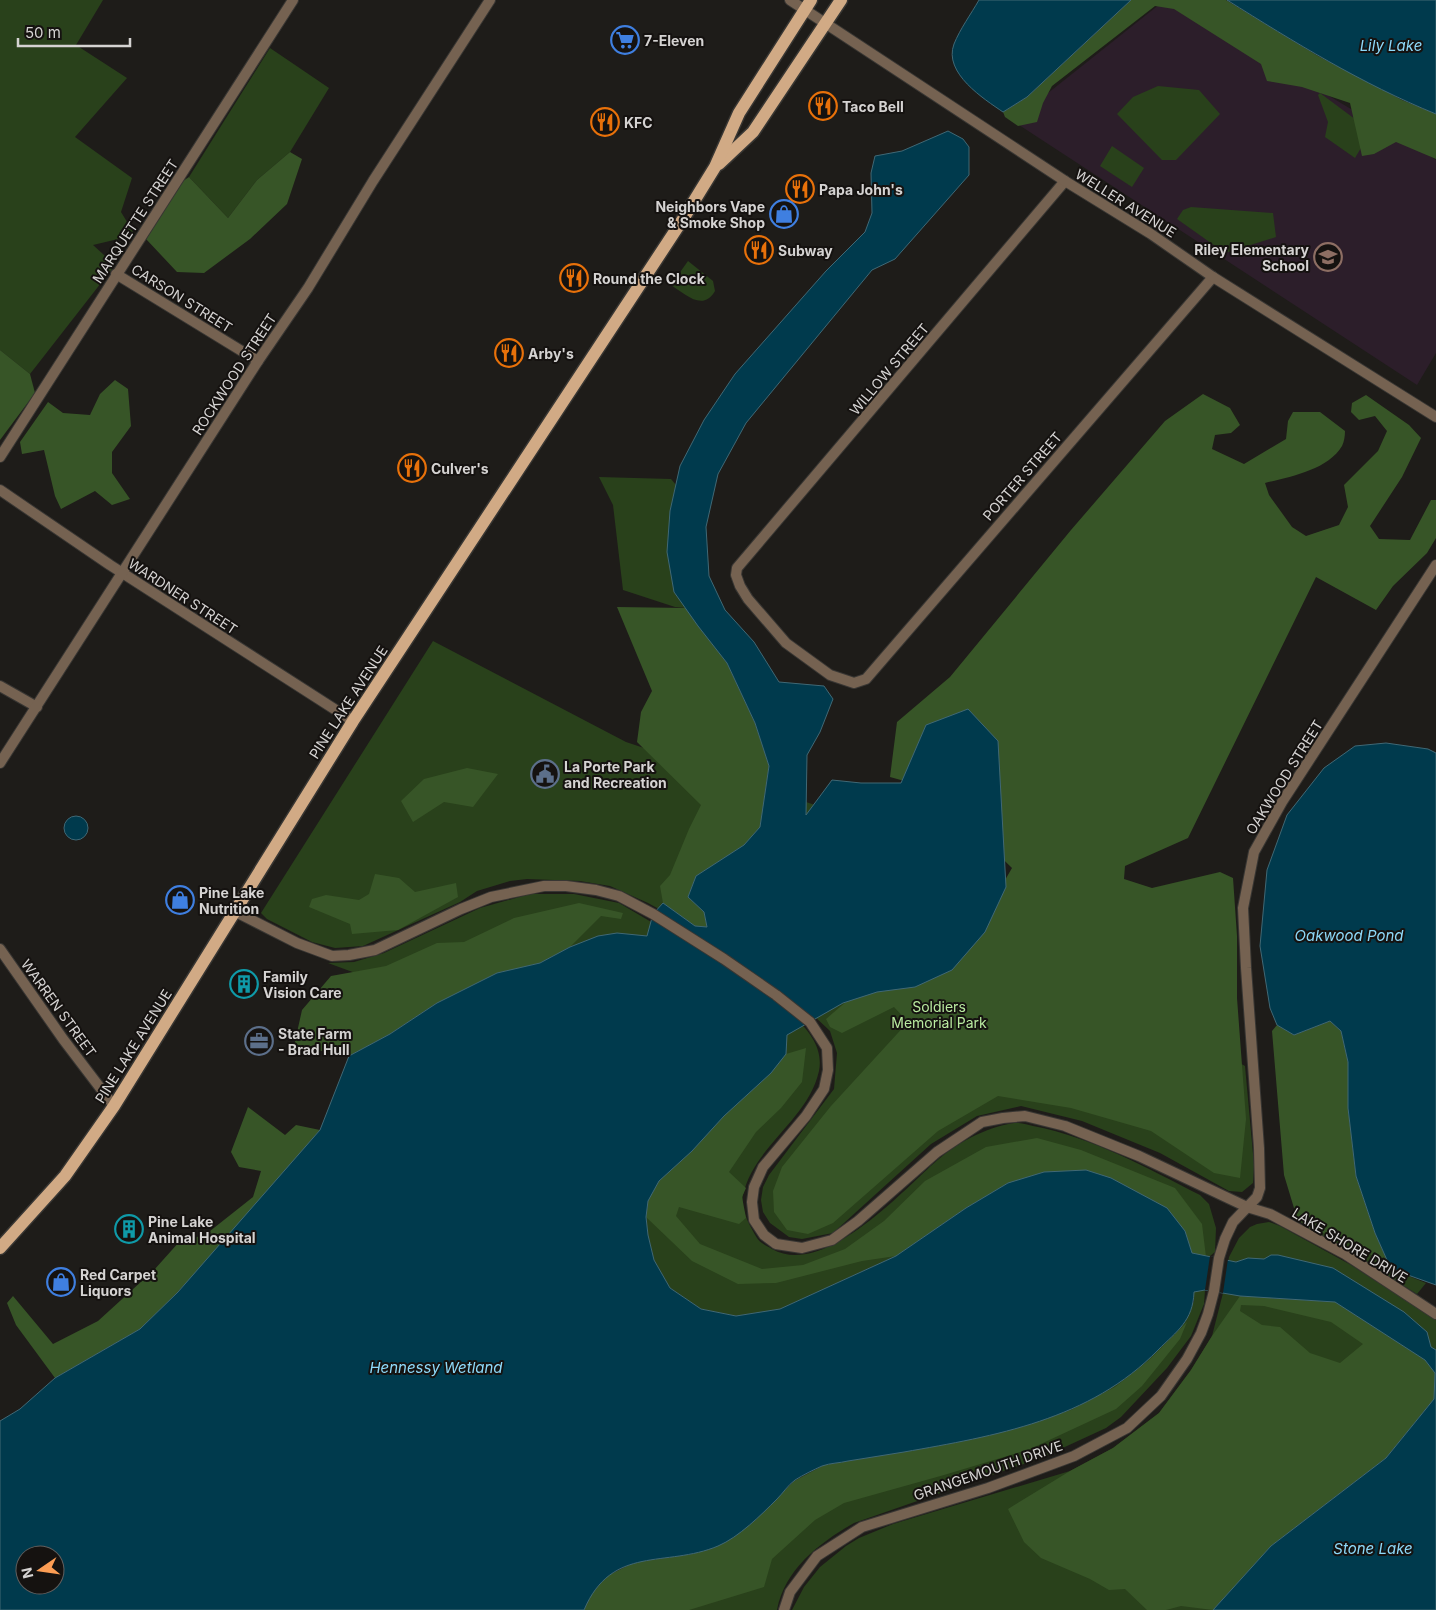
<svg xmlns="http://www.w3.org/2000/svg" width="1436" height="1610" font-family="Inter,sans-serif">
  <rect width="100%" height="100%" fill="#1e1c19"/>
  <!-- education -->
  <polygon fill="#2c1e2a" points="1165,0 1169,0 1436,160 1436,353 1417,385 1013,121"/>
  <!-- green -->
  <g fill="#29411b">
    <polygon points="0,0 103,0 76,45 127,78 75,137 132,178 121,212 135,235 93,245 115,265 30,374 0,350"/>
    <polygon points="270,48 329,88 290,152 257,180 228,218 189,177"/>
    <polygon points="1158,86 1199,90 1220,114 1176,160 1162,160 1117,114 1133,97"/>
    <polygon points="1320,93 1371,131 1355,158 1325,137 1328,122 1318,95"/>
    <polygon points="1112,146 1144,168 1132,187 1100,166"/>
    <polygon points="1191,207 1273,213 1276,237 1225,253 1177,219 1183,210"/>
    <path d="M 688,261 L 713,281 L 715,291 C 703,312 685,294 671,285 Z"/>
    <polygon points="599,477 671,479 676,485 670,511 674,592 686,608 675,607 623,590 613,505"/>
    <polygon points="433,641 626,742 815,805 991,920 1245,1066 1254,1165 1253,1183 1242,1192 1229,1191 1160,1153 1082,1121 1021,1106 977,1116 931,1144 833,1233 802,1239 789,1237 770,1223 763,1212 761,1200 763,1187 769,1175 834,1089 837,1053 830,1031 778,982 706,935 648,903 610,886 580,881 527,879 510,881 477,891 460,902 363,946 335,948 312,942 267,919 261,913"/>
    <path d="M 530,894 L 574,894 L 619,903 L 658,926 L 790,1012 C 806,1028 824,1046 819,1071 C 808,1120 754,1146 743,1195 C 740,1209 750,1226 757,1238 C 760,1243 767,1246 772,1249 C 822,1278 899,1195 933,1164 C 956,1143 984,1128 1014,1123 C 1020,1122 1027,1125 1033,1126 C 1092,1137 1147,1168 1200,1195 L 1209,1204 L 1216,1228 L 1215,1252 L 1210,1256 L 1206,1257 L 1008,1183 L 966,1208 L 896,1256 L 780,1309 L 736,1316 L 701,1309 L 670,1288 L 654,1260 L 648,1235 L 646,1217 L 437,1003 L 328,963 L 354,962 L 384,953 L 480,908 Z"/>
    <polygon points="1269,1222 1280,1226 1351,1265 1436,1320 1436,1397 1271,1546 1213,1610 792,1610 804,1587 820,1567 846,1546 859,1538 893,1524 1070,1471 1113,1448 1159,1413 1191,1370 1212,1336 1223,1293 1229,1257 1239,1238 1250,1227 1257,1224"/>
    <polygon points="1328,1226 1391,1269 1426,1283 1417,1294 1333,1242 1321,1237"/>
    <path d="M 1205,1290 L 1204,1304 L 1191,1336 L 1167,1368 L 1121,1417 L 1106,1428 L 1041,1458 L 854,1523 C 819,1543 785,1569 777,1610 L 584,1610 L 1194,1302 L 1194,1291 Z"/>
  </g>
  <!-- forest -->
  <g fill="#375527" fill-rule="evenodd">
    <polygon points="1131,0 1226,0 1318,56 1402,100 1436,114 1436,159 1396,142 1374,154 1362,156 1350,103 1302,87 1267,81 1261,64 1174,9 1155,6 1052,86 1043,103 1037,122 1018,126 1005,117 1003,112 1027,97"/>
    <polygon points="290,152 302,159 287,204 250,239 204,273 177,272 146,239 183,181 189,177 228,218 257,180"/>
    <polygon points="0,350 30,374 35,393 0,440"/>
    <polygon points="115,380 128,389 131,426 112,452 112,473 130,499 112,505 95,491 61,509 55,496 44,450 22,454 20,442 48,402 63,413 90,415 100,394"/>
    <path d="M 1203,394 L 1230,408 L 1240,425 L 1231,433 L 1215,435 L 1212,449 L 1244,464 L 1286,439 L 1288,421 L 1293,412 L 1320,412 L 1345,431 C 1345,436 1344,442 1342,446 C 1328,470 1289,477 1265,483 L 1269,495 L 1292,527 L 1306,536 L 1339,525 L 1348,507 L 1344,485 L 1378,451 L 1387,431 L 1375,416 L 1359,420 L 1351,412 L 1352,403 L 1366,395 L 1409,425 L 1421,438 L 1402,477 L 1370,526 L 1379,539 L 1410,540 L 1431,500 L 1436,500 L 1436,538 L 1427,553 L 1393,586 L 1376,610 L 1316,577 L 1188,838 L 1125,866 L 1124,879 L 1152,888 L 1220,872 L 1233,878 L 1237,936 L 1237,998 L 1246,1119 L 1240,1178 L 1214,1173 L 1151,1131 L 1071,1108 L 998,1096 L 938,1131 L 833,1223 L 808,1234 L 787,1230 L 774,1212 L 773,1191 L 782,1167 L 831,1106 L 908,1022 L 894,1007 L 842,1033 L 830,1027 L 826,1019 L 869,982 L 990,906 L 1012,868 L 979,836 L 937,790 L 890,777 L 897,722 L 950,677 L 1071,530 L 1165,421 Z"/>
    <polygon points="617,607 686,608 727,663 755,723 769,766 760,827 744,845 696,876 688,897 704,912 707,927 695,926 663,903 660,886 670,875 689,829 701,805 637,742 641,712 652,691"/>
    <polygon points="467,768 498,774 473,807 444,802 413,822 401,801 424,779"/>
    <polygon points="375,874 399,878 415,892 456,883 458,897 398,930 352,934 350,924 309,907 312,899 326,895 359,900 369,894"/>
    <polygon points="579,903 623,913 621,919 601,916 570,947 540,963 497,973 437,1003 390,1034 349,1056 294,1046 302,1010 331,976 386,966 437,943 464,942 514,918"/>
    <polygon points="1330,1021 1341,1031 1348,1062 1348,1108 1356,1176 1375,1233 1391,1269 1345,1237 1310,1231 1297,1218 1284,1175 1272,1031 1277,1025 1294,1035"/>
    <polygon points="806,1048 802,1082 781,1108 756,1132 729,1172 746,1188 742,1197 746,1218 739,1224 679,1207 676,1216 700,1244 762,1269 803,1265 845,1249 884,1221 925,1181 986,1147 1037,1138 1081,1150 1175,1188 1202,1224 1206,1257 1192,1253 1185,1231 1008,1183 966,1208 896,1256 862,1261 776,1283 738,1284 692,1261 646,1217 648,1201 659,1181 692,1151 724,1116 786,1054"/>
    <path d="M 248,1107 L 285,1135 L 296,1125 L 320,1130 C 262,1198 205,1268 140,1329 L 55,1378 L 16,1325 L 7,1303 L 13,1296 L 53,1344 L 98,1321 L 154,1270 L 180,1241 L 205,1235 L 253,1197 L 261,1171 L 239,1167 L 231,1152 Z"/>
    <path d="M 1240,1296 L 1335,1302 L 1425,1360 L 1435,1373 L 1434,1399 L 1386,1458 L 1271,1546 L 1213,1610 L 1181,1606 L 1166,1610 L 1147,1610 L 1125,1589 L 1109,1590 L 1090,1579 L 1041,1558 L 1024,1542 L 1008,1509 L 1070,1471 L 1113,1448 L 1159,1413 L 1191,1370 L 1212,1336 ZM 1241,1305 L 1264,1306 L 1331,1322 L 1363,1344 L 1340,1363 L 1310,1353 L 1280,1327 L 1262,1325 L 1240,1311 Z"/>
    <polygon points="1187,1322 1180,1339 1142,1386 1116,1409 1030,1449 944,1475 844,1503 815,1520 772,1559 764,1587 689,1610 584,1610 590,1595 607,1576 635,1562 692,1554 753,1522 794,1481 824,1465 948,1444 1024,1426 1071,1410 1115,1387 1148,1361"/>
  </g>
  <!-- water -->
  <g fill="#003a4d" stroke="#406875" fill-rule="evenodd">
    <path d="M 979,0 L 1131,0 L 1027,97 L 1003,112 C 984,99 943,73 954,44 C 960,29 971,14 979,0 Z"/>
    <path d="M 1227,0 L 1436,0 L 1436,114 C 1362,84 1294,42 1227,0 Z"/>
    <path d="M 948,131 L 963,139 L 969,147 L 969,175 L 895,259 L 872,270 L 746,423 L 718,474 L 706,527 L 709,576 L 725,610 L 754,642 L 779,682 L 824,686 L 833,699 L 820,732 L 807,755 L 806,815 L 832,780 L 861,783 L 901,783 L 926,725 L 968,709 L 998,741 L 1006,887 L 985,932 L 952,970 L 915,987 L 877,992 L 843,1003 L 787,1035 L 786,1054 L 771,1073 L 724,1116 L 692,1151 L 659,1181 L 648,1201 L 646,1217 L 648,1235 L 654,1260 L 670,1288 L 701,1309 L 736,1316 L 780,1309 L 896,1256 L 966,1208 L 1008,1183 L 1044,1172 L 1086,1170 L 1111,1178 L 1167,1208 L 1185,1231 L 1192,1253 L 1236,1262 L 1248,1258 L 1264,1259 L 1271,1255 L 1278,1255 L 1333,1268 L 1404,1312 L 1427,1332 L 1431,1347 L 1436,1350 L 1436,1610 L 1213,1610 L 1271,1546 L 1386,1458 L 1434,1399 L 1435,1373 L 1425,1360 L 1335,1302 L 1240,1296 L 1205,1290 L 1194,1292 C 1193,1321 1177,1331 1158,1350 C 1090,1420 995,1436 904,1452 C 885,1455 867,1458 848,1461 C 840,1463 830,1463 822,1466 C 813,1470 803,1475 795,1480 C 788,1485 783,1493 777,1499 C 761,1515 739,1537 718,1546 C 666,1568 612,1544 584,1610 L 0,1610 L 0,1421 L 20,1409 L 55,1378 L 140,1329 L 178,1292 L 320,1130 L 349,1056 L 390,1034 L 437,1003 L 497,973 L 540,963 L 570,947 L 598,936 L 617,933 L 647,936 L 653,914 L 663,903 L 695,926 L 707,927 L 704,912 L 688,897 L 696,876 L 744,845 L 760,827 L 769,766 L 755,723 L 727,663 L 698,626 L 674,592 L 667,552 L 670,511 L 680,466 L 704,420 L 735,374 L 826,271 L 865,232 L 872,213 L 871,173 L 875,156 L 902,151 ZM 25,1555 L 55,1555 L 55,1585 L 25,1585 Z"/>
    <polygon points="1386,743 1428,749 1436,753 1436,1285 1391,1269 1375,1233 1356,1176 1348,1108 1348,1062 1341,1031 1330,1021 1294,1035 1277,1025 1270,1008 1260,946 1267,870 1287,815 1324,768 1355,746"/>
    <circle cx="76" cy="828" r="12"/>
  </g>
  <!-- pier -->
  <polygon fill="#1e1c19" points="1210,1256 1228,1259 1223,1293 1205,1290"/>
  <g fill="none" stroke-linecap="round" stroke-linejoin="round">
    <defs>
      <g id="minor">
        <polyline points="1065,181 737,568 736,575 740,586 748,599 786,643 830,675 854,683 866,679 1213,277"/>
        <polyline points="116,274 258,361"/>
        <polyline points="0,457 293,0"/>
        <polyline points="0,490 110,565 353,721"/>
        <polyline points="0,686 37,707"/>
        <polyline points="0,763 258,361 308,288 373,181 490,0"/>
        <polyline points="234,911 297,943 332,956 349,955 375,950 461,909 491,897 544,886 566,886 596,890 619,896 653,914 724,959 776,995 810,1022 827,1048 828,1070 824,1089 806,1116 763,1167 754,1187 752,1202 754,1220 764,1235 776,1244 802,1248 832,1240 858,1221 937,1152 982,1122 1003,1118 1025,1116 1065,1126 1139,1156 1247,1207 1270,1214 1345,1254 1436,1314"/>
        <polyline points="0,949 63,1039 114,1106"/>
        <polyline points="784,1610 790,1592 817,1556 862,1527 988,1488 1074,1456 1127,1428 1161,1396 1187,1359 1201,1333 1208,1314 1214,1291 1219,1258 1225,1239 1233,1222 1257,1197 1260,1188 1259,1148 1246,968 1243,908 1254,852 1282,802 1436,565"/>
      </g>
      <polyline id="tertiary" points="790,0 1065,181 1151,234 1213,277 1436,417"/>
      <g id="primary">
        <polyline points="719,164 753,132 841,0"/>
        <polyline points="0,1248 65,1176 114,1106 353,721 683,219 715,167 739,113 811,0"/>
      </g>
    </defs>
    <!-- minor casing -->
    <use href="#minor" stroke="#383633" stroke-width="12"/>
    <!-- tertiary casing -->
    <use href="#tertiary" stroke="#383633" stroke-width="12"/>
    <!-- primary casing -->
    <use href="#primary" stroke="#383633" stroke-width="15"/>
    <!-- minor -->
    <use href="#minor" stroke="#756251" stroke-width="10"/>
    <!-- tertiary -->
    <use href="#tertiary" stroke="#756251" stroke-width="10"/>
    <!-- primary -->
    <use href="#primary" stroke="#d1aa85" stroke-width="12"/>
  </g>
  <!-- icons -->
  <defs>
    <symbol id="supermarket-ring" viewBox="-11 -11 22 22"><circle r="9.5" fill="#151210" stroke="#3f7fe0" stroke-width="1.5"/><path d="M-6-5.5h2.5l.6 2H6L4.5 2H-2.5L-4.4-4H-6ZM-1.5 3.2a1.3 1.3 0 1 0 .1 0ZM3 3.2a1.3 1.3 0 1 0 .1 0Z" fill="#3f7fe0"/></symbol>
    <symbol id="restaurant-ring" viewBox="-11 -11 22 22"><circle r="9.5" fill="#151210" stroke="#e8710a" stroke-width="1.5"/><path d="M-5-6h1v4h1v-4h1v4h1v-4h1v5L-1.5 .5V6h-2V.5L-5-1ZM5-6V6H3V1.5H1.5Q1.5-4 5-6Z" fill="#e8710a"/></symbol>
    <symbol id="shop-ring" viewBox="-11 -11 22 22"><circle r="9.5" fill="#151210" stroke="#3f7fe0" stroke-width="1.5"/><path d="M-5-2.5h2.3a2.7 3.5 0 0 1 5.4 0H5L5.5 6h-11ZM-1.5-2.5h3a1.5 2.3 0 0 0-3 0Z" fill="#3f7fe0"/></symbol>
    <symbol id="school-ring" viewBox="-11 -11 22 22"><circle r="9.5" fill="#151210" stroke="#8d6e63" stroke-width="1.5"/><path d="M0-5L7-2L0 1L-7-2ZM-4 1L0 2.5L4 1V4Q0 6-4 4Z" fill="#8d6e63"/></symbol>
    <symbol id="civic-ring" viewBox="-11 -11 22 22"><circle r="9.5" fill="#151210" stroke="#5c6f8a" stroke-width="1.5"/><path d="M-.6-6.5H3V-4.5H.6V-3L4-1V1h2V6H-6V1h2V-1L-.6-3ZM-1.2 2.5V6h2.4V2.5Z" fill="#5c6f8a"/></symbol>
    <symbol id="building-ring" viewBox="-11 -11 22 22"><circle r="9.5" fill="#151210" stroke="#0f9aa8" stroke-width="1.5"/><path d="M-4-6H4V6H1V3H-1V6H-4ZM-2.5-4.3h1.7v1.8h-1.7ZM.8-4.3h1.7v1.8H.8ZM-2.5-1h1.7V.8h-1.7ZM.8-1h1.7V.8H.8Z" fill="#0f9aa8"/></symbol>
    <symbol id="office-ring" viewBox="-11 -11 22 22"><circle r="9.5" fill="#151210" stroke="#5c6f8a" stroke-width="1.5"/><path d="M-6-3h4V-5.5h4V-3h4V5H-6ZM-1-4.5V-3h2v-1.5ZM-6 0V1H6V0Z" fill="#5c6f8a"/></symbol>
  </defs>
  <g fill-rule="evenodd">
    <use href="#supermarket-ring" x="609" y="24" width="32" height="32"/>
    <use href="#restaurant-ring" x="807" y="90" width="32" height="32"/>
    <use href="#restaurant-ring" x="589" y="106" width="32" height="32"/>
    <use href="#restaurant-ring" x="784" y="173" width="32" height="32"/>
    <use href="#shop-ring" x="768" y="198" width="32" height="32"/>
    <use href="#restaurant-ring" x="743" y="234" width="32" height="32"/>
    <use href="#school-ring" x="1312" y="241" width="32" height="32"/>
    <use href="#restaurant-ring" x="558" y="262" width="32" height="32"/>
    <use href="#restaurant-ring" x="493" y="337" width="32" height="32"/>
    <use href="#restaurant-ring" x="396" y="452" width="32" height="32"/>
    <use href="#civic-ring" x="529" y="758" width="32" height="32"/>
    <use href="#shop-ring" x="164" y="884" width="32" height="32"/>
    <use href="#building-ring" x="228" y="968" width="32" height="32"/>
    <use href="#office-ring" x="243" y="1025" width="32" height="32"/>
    <use href="#building-ring" x="113" y="1213" width="32" height="32"/>
    <use href="#shop-ring" x="45" y="1266" width="32" height="32"/>
  </g>
  <g text-anchor="middle" dominant-baseline="central" stroke-width="4" stroke-linejoin="round" paint-order="stroke">
    <!-- poi labels -->
    <g font-size="14" font-weight="bold" fill="#d5d3d2" stroke="#151210" text-anchor="start">
      <text x="644" y="40">7-Eleven</text>
      <text x="842" y="106">Taco Bell</text>
      <text x="624" y="122">KFC</text>
      <text x="819" y="189">Papa John's</text>
      <text x="765" y="206" text-anchor="end">Neighbors Vape<tspan x="765" dy="16">&amp; Smoke Shop</tspan></text>
      <text x="1309" y="249" text-anchor="end">Riley Elementary<tspan x="1309" dy="16">School</tspan></text>
      <text x="778" y="250">Subway</text>
      <text x="593" y="278">Round the Clock</text>
      <text x="528" y="353">Arby's</text>
      <text x="431" y="468">Culver's</text>
      <text x="564" y="766">La Porte Park<tspan x="564" dy="16">and Recreation</tspan></text>
      <text x="199" y="892">Pine Lake<tspan x="199" dy="16">Nutrition</tspan></text>
      <text x="263" y="976">Family<tspan x="263" dy="16">Vision Care</tspan></text>
      <text x="278" y="1033">State Farm<tspan x="278" dy="16">- Brad Hull</tspan></text>
      <text x="148" y="1221">Pine Lake<tspan x="148" dy="16">Animal Hospital</tspan></text>
      <text x="80" y="1274">Red Carpet<tspan x="80" dy="16">Liquors</tspan></text>
    </g>
    <!-- street labels -->
    <g font-size="14" fill="#d5d3d2" stroke="#151210">
      <text transform="translate(1126 203) rotate(32)">WELLER AVENUE</text>
      <text transform="translate(135 221) rotate(-57)">MARQUETTE STREET</text>
      <text transform="translate(182 298) rotate(32)">CARSON STREET</text>
      <text transform="translate(889 369) rotate(-50)">WILLOW STREET</text>
      <text transform="translate(234 374) rotate(-57)">ROCKWOOD STREET</text>
      <text transform="translate(1022 476) rotate(-49)">PORTER STREET</text>
      <text transform="translate(183 596) rotate(33)">WARDNER STREET</text>
      <text transform="translate(348 702) rotate(-57)">PINE LAKE AVENUE</text>
      <text transform="translate(1284 777) rotate(-58)">OAKWOOD STREET</text>
      <text transform="translate(59 1008) rotate(54)">WARREN STREET</text>
      <text transform="translate(133 1046) rotate(-58)">PINE LAKE AVENUE</text>
      <text transform="translate(1350 1245) rotate(31)">LAKE SHORE DRIVE</text>
      <text transform="translate(988 1470) rotate(-19)">GRANGEMOUTH DRIVE</text>
    </g>
    <!-- park labels -->
    <g font-size="14" fill="#b9eaa0" stroke="#151210">
      <text x="939" y="1006">Soldiers<tspan x="939" dy="16">Memorial Park</tspan></text>
    </g>
    <!-- water labels -->
    <g font-size="15" font-style="italic" fill="#8dd9f9" stroke="#151210">
      <text x="1391" y="45">Lily Lake</text>
      <text x="1349" y="935">Oakwood Pond</text>
      <text x="436" y="1367">Hennessy Wetland</text>
      <text x="1373" y="1548">Stone Lake</text>
    </g>
  </g>
  <!-- north arrow -->
  <g transform="translate(40 1570) rotate(257)"><circle r="24" fill="#151210" stroke="#625f5e"/>
  <path d="M0-4L9 19L0 12L-9 19Z" fill="#fc9d54"/>
  <text y="-8" font-size="14" font-weight="bold" text-anchor="middle" fill="#d5d3d2">N</text>
  </g>
  <!-- scale -->
  <path d="M18 38v8h112v-8" fill="none" stroke="#d5d3d2" stroke-width="2.5"/>
  <text x="25" y="38" font-size="15" fill="#d5d3d2" stroke="#151210" stroke-width="4" paint-order="stroke">50 m</text>
</svg>
